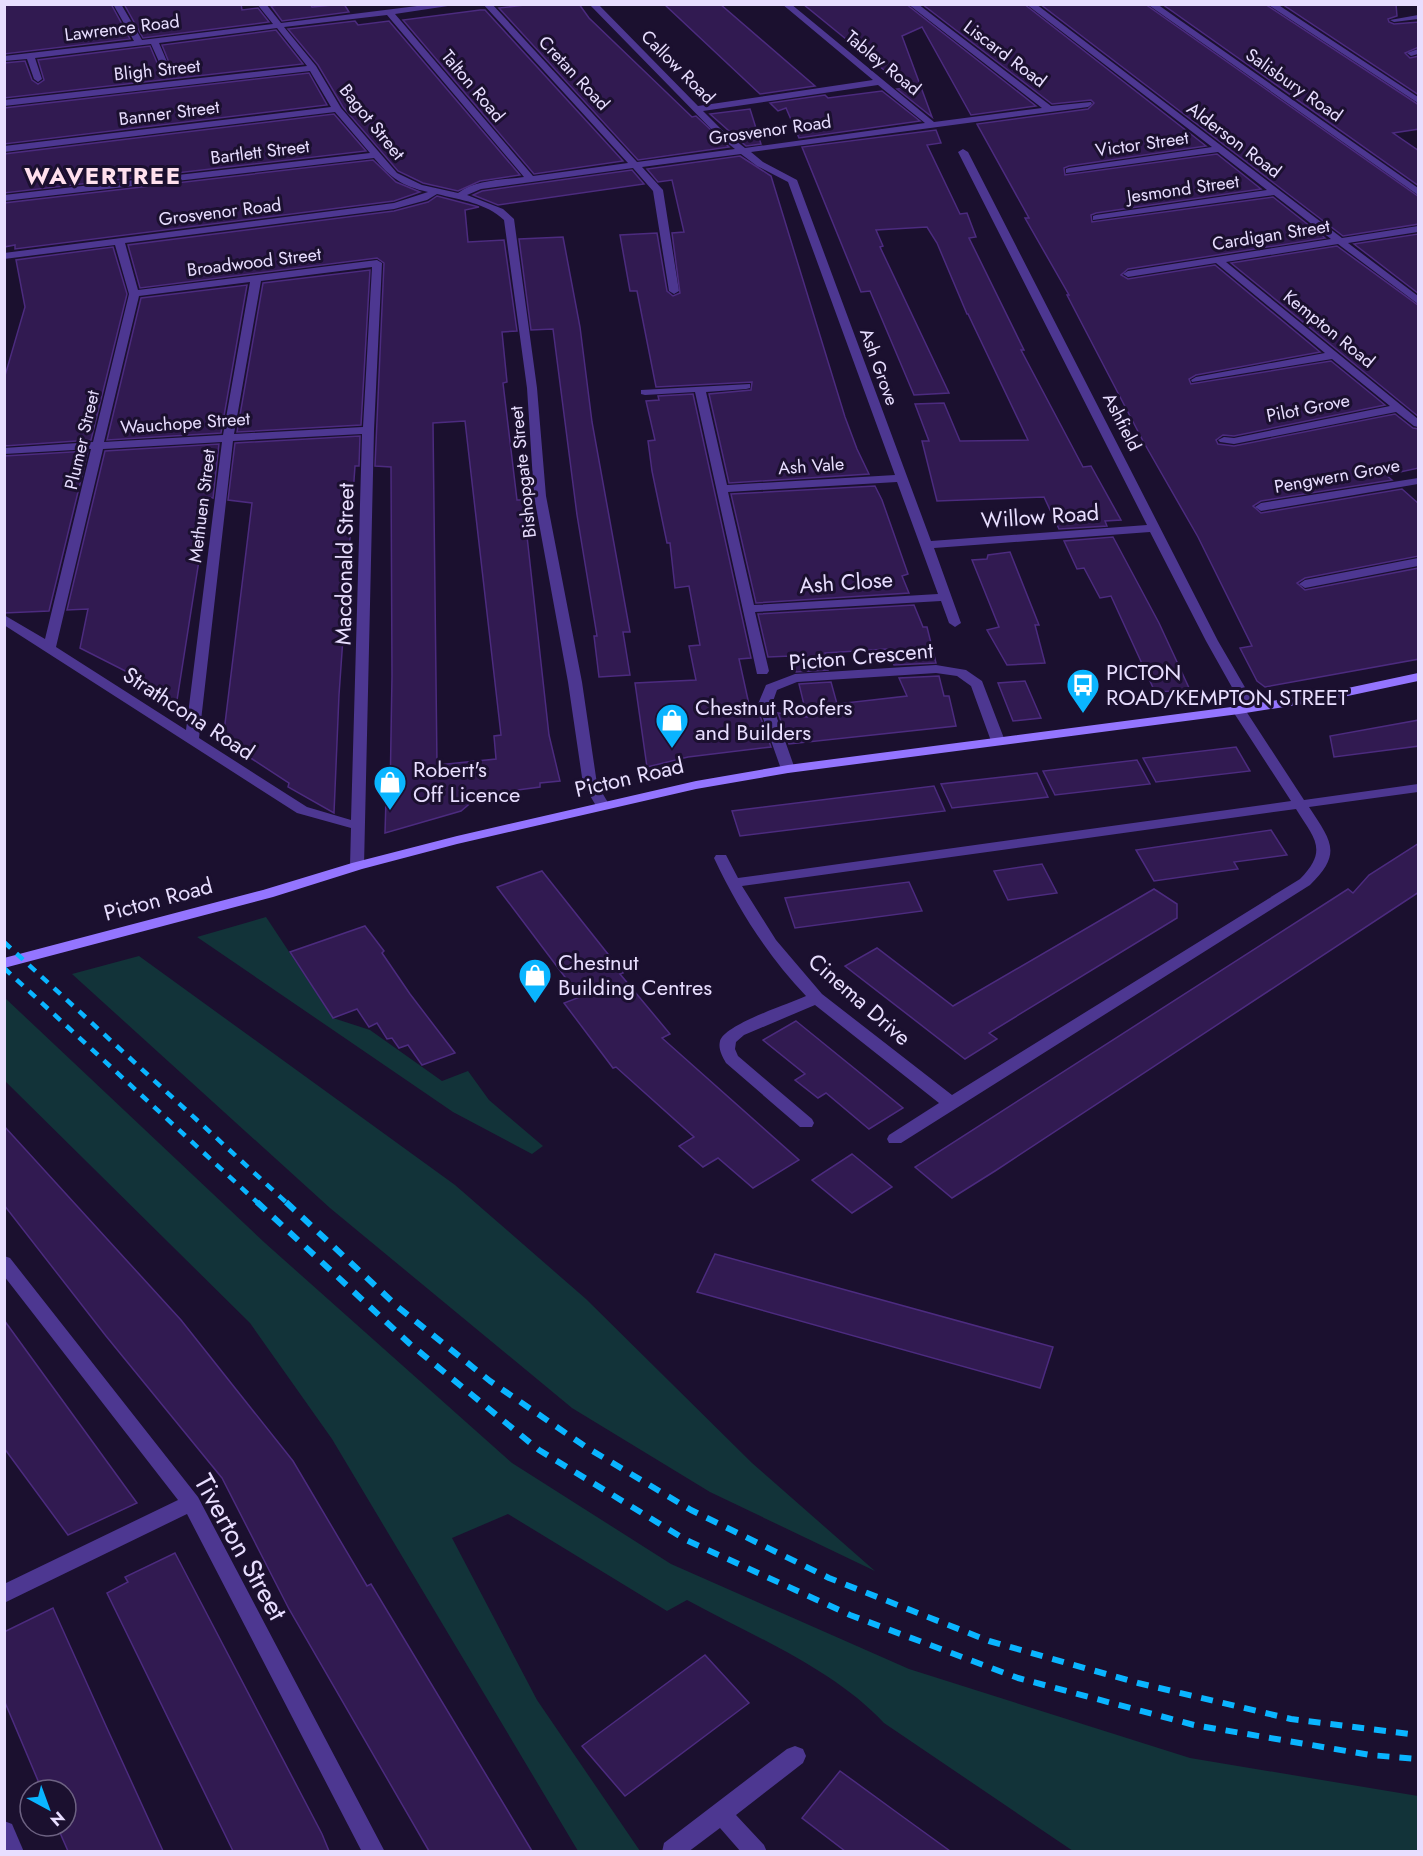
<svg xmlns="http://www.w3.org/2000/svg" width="1423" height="1856" font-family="Jost,sans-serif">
  <rect width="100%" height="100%" fill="#1b102f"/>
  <!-- green -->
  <g fill="#123339">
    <polygon points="266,917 333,1018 370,1030 442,1081 468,1071 489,1100 543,1146 532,1154 453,1112 197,937"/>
    <polygon points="139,956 455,1185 586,1299 752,1463 875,1571 710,1492 572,1408 330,1208 72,974"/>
    <path d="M 4,997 L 265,1243 L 512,1463 L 671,1564 L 909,1669 L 1190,1758 L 1418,1796 L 1418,1851 L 1073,1851 L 884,1723 C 834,1669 751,1635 687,1600 L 667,1611 L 508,1514 L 452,1538 L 537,1700 L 640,1851 L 578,1851 L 332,1439 L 250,1323 L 5,1081 Z"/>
  </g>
  <!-- building -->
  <g fill="#311a51" stroke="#4c2b7f" stroke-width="1.5" fill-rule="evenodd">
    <polygon points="4,4 111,4 130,39 4,54"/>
    <polygon points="124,4 241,4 242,10 258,8 269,22 143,38"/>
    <polygon points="286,4 310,4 312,7 344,4 349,12 282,21 271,6"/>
    <polygon points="533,4 579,4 589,18 692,117 696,116 729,147 638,160 499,8"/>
    <polygon points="664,4 720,4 815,86 760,94"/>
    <polygon points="803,4 906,4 1036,106 971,115 922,27 902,36 932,117 897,89 906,88"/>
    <polygon points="922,4 1024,4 1206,146 1069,166 1064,168 1065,175 1217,154 1261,189 1096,213 1091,215 1092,222 1273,197 1325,238 1128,269 1121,275 1128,279 1215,265 1320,352 1196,375 1189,379 1191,384 1331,361 1385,405 1234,436 1223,435 1216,440 1218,444 1234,446 1395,414 1413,428 1419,429 1419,468 1386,475 1392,480 1261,501 1253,506 1261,513 1402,489 1419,504 1419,556 1305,578 1297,583 1305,590 1419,568 1419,659 1265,687 1257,681 1240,648 1252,646 1198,537 1143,441 1067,295 1069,295 1025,218 1029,218 977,124 1088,109 1094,103 1091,100 1052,104"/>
    <polygon points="1040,4 1145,4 1419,197 1419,224 1343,236"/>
    <polygon points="1162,4 1265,4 1419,105 1419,129 1393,133 1419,151 1419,186"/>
    <polygon points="1282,4 1396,4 1397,16 1388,19 1389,22 1394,24 1419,22 1419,47 1405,53 1410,58 1419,56 1419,95"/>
    <polygon points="480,10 485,10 623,161 534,174 403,20"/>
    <polygon points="355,21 358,25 389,21 520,175 480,181 458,191 423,183 398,171 343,107 318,65 288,29"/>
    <polygon points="276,30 303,64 4,98 4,63 25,61 32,80 38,84 44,80 38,60 150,46 158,65 164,69 170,65 162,45"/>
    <polygon points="309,73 327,105 4,144 4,108"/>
    <polygon points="882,91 920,121 799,138 786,108 778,111 770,103 825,95 828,98"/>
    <polygon points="750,109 761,144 746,146 710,114"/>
    <polygon points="334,114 366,151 4,193 4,154"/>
    <polygon points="936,130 941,143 927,145 960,214 967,213 976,237 969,238 1024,350 1021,350 1083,467 1091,466 1121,520 1105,521 1107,526 1059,529 1044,497 937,501 922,441 929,441 915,404 944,403 960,441 1028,440 968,314 967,314 937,243 927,227 876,230 883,246 880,247 949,393 914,395 870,291 861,292 802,147"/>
    <polygon points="740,156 771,176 845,417 857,449 869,474 729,483 709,394 751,390 752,382 656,387 637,291 630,291 620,235 657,233 667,291 673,296 680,293 672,233 684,232 672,180 658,182 647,169"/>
    <polygon points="373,160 396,182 420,192 394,201 15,249 15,245 4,247 4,203"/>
    <polygon points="632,170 644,184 498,205 473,195 482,191"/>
    <path d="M 437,196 L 479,207 L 465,210 L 468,242 L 504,240 L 517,331 L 502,332 L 507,382 L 503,383 L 517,500 L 523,500 L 549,735 L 560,781 L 540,783 L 540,787 L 480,795 L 461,811 L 385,833 L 386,799 L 390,797 L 392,676 L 391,467 L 375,466 L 384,263 L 377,258 L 140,288 L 128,245 L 394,211 L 428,202 ZM 465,421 L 501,735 L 494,736 L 496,759 L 437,765 L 433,423 Z"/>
    <polygon points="1418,234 1419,294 1354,244"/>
    <polygon points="563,237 580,327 592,422 630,632 623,632 630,675 599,677 594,636 597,636 577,515 553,329 531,330 519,239"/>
    <polygon points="1337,246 1419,306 1419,417 1231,263"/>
    <polygon points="113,247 127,294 91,440 4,446 4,379 25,307 16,260"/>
    <polygon points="370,270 361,425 237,432 263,283"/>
    <polygon points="247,285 221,433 107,440 141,298"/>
    <polygon points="693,394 751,658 739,659 750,709 758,710 771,747 688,757 647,767 635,683 696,680 689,646 700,645 689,586 675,588 670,543 667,543 652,471 648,441 655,440 646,401 659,400 658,396"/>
    <polygon points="360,436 359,466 355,466 339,695 334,813 288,787 289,783 223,740 252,503 228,500 235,443"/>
    <polygon points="219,444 213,498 209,497 177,700 159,702 150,694 151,684 80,648 88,609 67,610 105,451"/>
    <polygon points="88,451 49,611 4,613 4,456"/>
    <polygon points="875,486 882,500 908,574 902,576 909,593 756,603 731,494"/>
    <polygon points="1113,537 1159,623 1190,690 1155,692 1111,596 1100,598 1084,568 1077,569 1064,541"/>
    <polygon points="1010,552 1039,625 1035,625 1045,663 1007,665 987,630 999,627 972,560 987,559 988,555"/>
    <polygon points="914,605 923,627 927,627 936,663 894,665 887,649 825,653 828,670 796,672 791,656 768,657 758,614"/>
    <polygon points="939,676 944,696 949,696 956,726 789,744 778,713 807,717 799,684 831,682 837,704 907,696 899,678"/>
    <polygon points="1025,681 1041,718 1013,721 998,683"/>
    <polygon points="1419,720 1419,746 1334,757 1330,736"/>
    <polygon points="1236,747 1250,771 1156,782 1143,758"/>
    <polygon points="1137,760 1150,784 1055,795 1043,771"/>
    <polygon points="1037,773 1048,797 952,808 941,784"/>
    <polygon points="934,786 945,811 740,836 732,811"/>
    <polygon points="1271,830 1287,855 1234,862 1238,869 1154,881 1136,850"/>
    <polygon points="1419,843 1419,892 995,1171 952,1198 915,1167 1331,900 1348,889 1353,893 1369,875"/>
    <polygon points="1042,864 1057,893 1008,900 994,871"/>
    <polygon points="542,871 623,973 620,974 670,1034 662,1038 799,1160 753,1188 718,1158 703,1167 679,1146 694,1137 616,1067 613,1068 564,1003 580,997 497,887"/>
    <polygon points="909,882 922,911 795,928 785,898"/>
    <polygon points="1154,889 1177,904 1177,918 989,1033 997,1039 965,1059 845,966 877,948 953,1006"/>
    <polygon points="365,926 384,951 382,953 410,994 455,1053 422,1065 408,1045 399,1048 392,1038 387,1039 377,1023 369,1027 357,1009 333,1018 290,952"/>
    <polygon points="796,1021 903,1108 869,1129 826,1093 818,1098 795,1080 805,1074 763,1040"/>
    <polygon points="4,1126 181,1320 293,1461 367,1586 371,1584 532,1851 429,1851 289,1609 222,1478 106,1336 4,1205"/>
    <polygon points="852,1154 892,1187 852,1213 812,1180"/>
    <polygon points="715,1254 1053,1347 1040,1388 697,1292"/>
    <polygon points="4,1320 137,1503 68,1535 4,1448"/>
    <polygon points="175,1553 322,1834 329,1851 233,1851 107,1593 128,1582 125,1577"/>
    <polygon points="53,1608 106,1726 163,1851 68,1851 57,1826 66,1826 66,1790 42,1790 4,1700 4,1632"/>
    <polygon points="705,1655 749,1703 625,1796 582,1746"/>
    <polygon points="840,1771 899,1814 950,1851 845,1851 802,1818"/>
  </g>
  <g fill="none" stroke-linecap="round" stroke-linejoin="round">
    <!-- street -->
    <g fill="#4d3791" fill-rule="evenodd">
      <path d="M 113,4 L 121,4 L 142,40 L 273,24 L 257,4 L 266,4 L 281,23 L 433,4 L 461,4 L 395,14 L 533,176 L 628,163 L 483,4 L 492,4 L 637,162 L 735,149 L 716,134 L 589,4 L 598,4 L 698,106 L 873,80 L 782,4 L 791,4 L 934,122 L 1042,108 L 908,4 L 918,4 L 1051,106 L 1091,102 L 1092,104 L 1088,107 L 751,152 L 763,162 L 797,180 L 931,541 L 1147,525 L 958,152 L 963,149 L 968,152 L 1218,641 L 1257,708 L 1255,711 L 1246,711 L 1304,800 L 1418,784 L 1418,792 L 1309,807 C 1331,841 1343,853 1310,885 L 901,1143 L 889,1143 L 887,1139 L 889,1135 L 939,1103 L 815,1005 L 744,1035 L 736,1042 L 735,1049 L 738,1056 L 812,1119 L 814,1123 L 812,1127 L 800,1127 L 726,1063 C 722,1056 718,1049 720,1041 C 725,1024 789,1004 806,996 C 767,955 738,909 714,858 L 716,855 L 726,855 L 738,878 L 1291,801 L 1232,710 L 1234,707 L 1243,707 L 1206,641 L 1150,532 L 934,548 L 961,623 L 955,627 L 949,623 L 941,601 L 755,612 L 769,671 L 767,674 L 757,674 L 695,392 L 645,395 L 641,394 L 641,390 L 750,384 L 750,388 L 746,389 L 706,392 L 727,485 L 895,475 L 788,182 L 757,166 L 741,154 L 642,167 L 663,190 L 679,291 L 674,294 L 669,291 L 653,191 L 633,168 L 481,189 L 467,195 L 503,209 L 514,219 L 537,388 L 546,496 L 582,682 L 597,784 L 610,806 L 603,810 L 598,809 L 583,784 L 568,682 L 534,496 L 527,388 L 504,220 C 486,203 461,200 437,194 L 427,200 L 394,209 L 125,243 L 138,290 L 377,260 L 382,263 L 374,430 L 364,866 L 362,869 L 352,869 L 350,866 L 351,828 L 297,813 L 4,625 L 4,615 L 45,639 L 91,449 L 4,454 L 4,448 L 93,442 L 129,294 L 115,245 L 4,259 L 4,253 L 394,203 L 428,192 C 402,186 391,178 374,158 L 4,201 L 4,195 L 370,153 L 335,112 L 4,152 L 4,146 L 331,107 L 310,71 L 4,106 L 4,100 L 307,66 L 277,28 L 159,43 L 168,64 L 164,67 L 160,64 L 151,44 L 35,58 L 42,79 L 38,82 L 34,79 L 27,59 L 4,61 L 4,56 L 134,41 ZM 387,15 L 524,177 C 502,180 475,180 458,193 L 422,185 L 397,173 L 341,108 L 316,66 L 284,27 ZM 878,85 L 925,123 L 745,148 L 722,130 L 703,111 ZM 372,267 L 363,427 L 234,434 L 261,281 ZM 250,282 L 223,435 L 104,442 L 139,296 ZM 362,434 L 351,820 L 307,807 L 199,738 L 233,441 ZM 222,442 L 186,730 L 56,647 L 103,449 ZM 897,482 L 938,594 L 754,605 L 728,492 ZM 1296,809 C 1314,838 1329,850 1300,879 L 952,1095 L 822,994 L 776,940 L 742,886 Z"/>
      <polygon points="1026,4 1036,4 1342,238 1418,226 1418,232 1348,243 1418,296 1418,304 1338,244 1226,262 1418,419 1418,427 1414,426 1396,412 1234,444 1220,442 1218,440 1224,437 1234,438 1390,406 1332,359 1192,382 1191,380 1196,377 1325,353 1216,263 1128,277 1123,274 1128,271 1331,239 1274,195 1093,220 1093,216 1096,215 1267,190 1218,152 1066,173 1066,169 1069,168 1212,147"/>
      <polygon points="1147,4 1157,4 1418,188 1418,195"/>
      <polygon points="1267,4 1277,4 1418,97 1418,103"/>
      <polygon points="1418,15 1418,19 1394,22 1390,20"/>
      <polygon points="1418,49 1418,54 1411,56 1407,53"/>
      <polygon points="1418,478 1418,484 1261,511 1255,507 1261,503"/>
      <polygon points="1418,558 1418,566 1305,588 1299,584 1305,580"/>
      <polygon points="936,665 966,670 982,681 1005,741 1003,744 998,745 991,741 971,686 957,676 936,673 797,682 777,690 772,704 795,769 788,773 781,769 758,704 766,685 795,674"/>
      <polygon points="4,1256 10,1258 198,1497 385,1852 362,1852 187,1514 4,1603 4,1584 178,1500 4,1276"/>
      <polygon points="795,1746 803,1749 806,1756 803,1763 736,1815 764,1845 767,1852 741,1852 720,1828 688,1852 662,1852 664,1843 787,1749"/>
      <polygon points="4,1821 12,1824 24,1852 4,1852"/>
    </g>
    <!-- secondary -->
    <polygon fill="#9475ff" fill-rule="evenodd" points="1418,673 1418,681 1329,700 1239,714 788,773 696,789 457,844 362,869 273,897 4,968 4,958 263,890 352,863 457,836 696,781 788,765 1239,706 1329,692"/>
    <!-- rail-far1 -->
    <g stroke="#0ab5ff" stroke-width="4.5" stroke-dasharray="9 8" stroke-linecap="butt">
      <polyline points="4,942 288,1204"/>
      <polyline points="4,968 259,1204"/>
    </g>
    <!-- rail -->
    <g stroke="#0ab5ff" stroke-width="6" stroke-dasharray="12 10" stroke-linecap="butt">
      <polyline points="257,1202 410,1344 539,1450 686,1540 850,1615 1018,1678 1194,1725 1370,1755 1418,1759"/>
      <polyline points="286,1202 398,1307 490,1381 586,1447 691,1510 829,1578 989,1641 1138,1683 1291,1719 1418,1735"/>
    </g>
  </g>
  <!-- icons -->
  <defs>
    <symbol id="bus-pin" viewBox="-11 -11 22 30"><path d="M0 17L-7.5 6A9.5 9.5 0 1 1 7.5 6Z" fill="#0ab5ff" stroke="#1b102f"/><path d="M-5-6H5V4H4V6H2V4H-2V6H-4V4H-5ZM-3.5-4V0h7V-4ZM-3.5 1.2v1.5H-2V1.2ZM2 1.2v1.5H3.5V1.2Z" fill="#fff"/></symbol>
    <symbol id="shop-pin" viewBox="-11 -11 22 30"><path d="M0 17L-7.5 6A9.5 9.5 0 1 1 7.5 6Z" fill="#0ab5ff" stroke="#1b102f"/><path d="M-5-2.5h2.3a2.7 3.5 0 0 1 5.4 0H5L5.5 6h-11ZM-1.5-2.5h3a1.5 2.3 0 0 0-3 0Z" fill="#fff"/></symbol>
  </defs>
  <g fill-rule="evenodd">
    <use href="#bus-pin" x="1064" y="666" width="38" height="52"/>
    <use href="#shop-pin" x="653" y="701" width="38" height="52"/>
    <use href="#shop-pin" x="371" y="763" width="38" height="52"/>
    <use href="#shop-pin" x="516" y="956" width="38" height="52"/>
  </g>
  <g text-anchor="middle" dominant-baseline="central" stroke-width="6" stroke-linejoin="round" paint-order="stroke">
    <!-- far-street labels -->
    <g font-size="18" fill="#e8deff" stroke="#1b102f">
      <text transform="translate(122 28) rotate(-7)">Lawrence Road</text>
      <text transform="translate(1005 54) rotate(37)">Liscard Road</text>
      <text transform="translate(883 63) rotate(39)">Tabley Road</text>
      <text transform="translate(678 67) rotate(45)">Callow Road</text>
      <text transform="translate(157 70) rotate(-6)">Bligh Street</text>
      <text transform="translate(574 73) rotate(47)">Cretan Road</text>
      <text transform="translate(1294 85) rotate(35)">Salisbury Road</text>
      <text transform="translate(473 86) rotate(50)">Talton Road</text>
      <text transform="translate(169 113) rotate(-7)">Banner Street</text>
      <text transform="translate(372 122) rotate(51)">Bagot Street</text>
      <text transform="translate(770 130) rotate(-8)">Grosvenor Road</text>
      <text transform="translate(1234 140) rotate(37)">Alderson Road</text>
      <text transform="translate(1142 144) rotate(-8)">Victor Street</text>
      <text transform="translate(260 152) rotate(-7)">Bartlett Street</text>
      <text transform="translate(1183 189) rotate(-8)">Jesmond Street</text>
      <text transform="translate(220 212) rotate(-7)">Grosvenor Road</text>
      <text transform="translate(1271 235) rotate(-9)">Cardigan Street</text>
      <text transform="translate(254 262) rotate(-7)">Broadwood Street</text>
      <text transform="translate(1329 329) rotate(39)">Kempton Road</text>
      <text transform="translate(879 367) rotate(70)">Ash Grove</text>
      <text transform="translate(1308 408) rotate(-11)">Pilot Grove</text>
      <text transform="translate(1122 422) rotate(63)">Ashfield</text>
      <text transform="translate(185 423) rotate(-4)">Wauchope Street</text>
      <text transform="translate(82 440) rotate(-77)">Plumer Street</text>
      <text transform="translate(811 466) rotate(-4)">Ash Vale</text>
      <text transform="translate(523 472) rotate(-96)">Bishopgate Street</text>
      <text transform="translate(1337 476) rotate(-10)">Pengwern Grove</text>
      <text transform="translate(202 506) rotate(-83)">Methuen Street</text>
    </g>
    <!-- street labels -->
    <g font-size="22" fill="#e8deff" stroke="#1b102f">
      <text transform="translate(1040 516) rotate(-4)">Willow Road</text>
      <text transform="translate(344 564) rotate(-89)">Macdonald Street</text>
      <text transform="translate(846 582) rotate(-4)">Ash Close</text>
      <text transform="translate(861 656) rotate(-5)">Picton Crescent</text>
      <text transform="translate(189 713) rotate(33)">Strathcona Road</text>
      <text transform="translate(629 777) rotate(-13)">Picton Road</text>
      <text transform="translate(158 899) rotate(-15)">Picton Road</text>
      <text transform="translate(860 999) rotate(41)">Cinema Drive</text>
    </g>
    <!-- poi labels -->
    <g font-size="22" fill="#e8deff" stroke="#1b102f" text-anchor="start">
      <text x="1106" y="672">PICTON<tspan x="1106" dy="25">ROAD/KEMPTON STREET</tspan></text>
      <text x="695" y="707">Chestnut Roofers<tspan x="695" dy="25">and Builders</tspan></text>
      <text x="413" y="769">Robert's<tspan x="413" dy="25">Off Licence</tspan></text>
      <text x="558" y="962">Chestnut<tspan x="558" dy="25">Building Centres</tspan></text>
    </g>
    <!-- far-district labels -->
    <g font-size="24" font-weight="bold" letter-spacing="1.5" fill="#ffe0ed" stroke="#1b102f">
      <text x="103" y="175">WAVERTREE</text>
    </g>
    <!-- near-street labels -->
    <g font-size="27" fill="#e8deff" stroke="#1b102f">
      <text transform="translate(241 1547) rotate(61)">Tiverton Street</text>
    </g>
  </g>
  <!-- border -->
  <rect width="1423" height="1856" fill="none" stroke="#e8deff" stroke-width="12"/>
  <!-- north arrow -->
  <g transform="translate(48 1808) rotate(139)"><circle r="28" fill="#1b102f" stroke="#6d6282" stroke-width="1.5"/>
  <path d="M0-4.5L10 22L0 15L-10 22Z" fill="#0ab5ff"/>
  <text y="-9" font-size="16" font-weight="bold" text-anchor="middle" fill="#e8deff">N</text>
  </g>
</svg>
